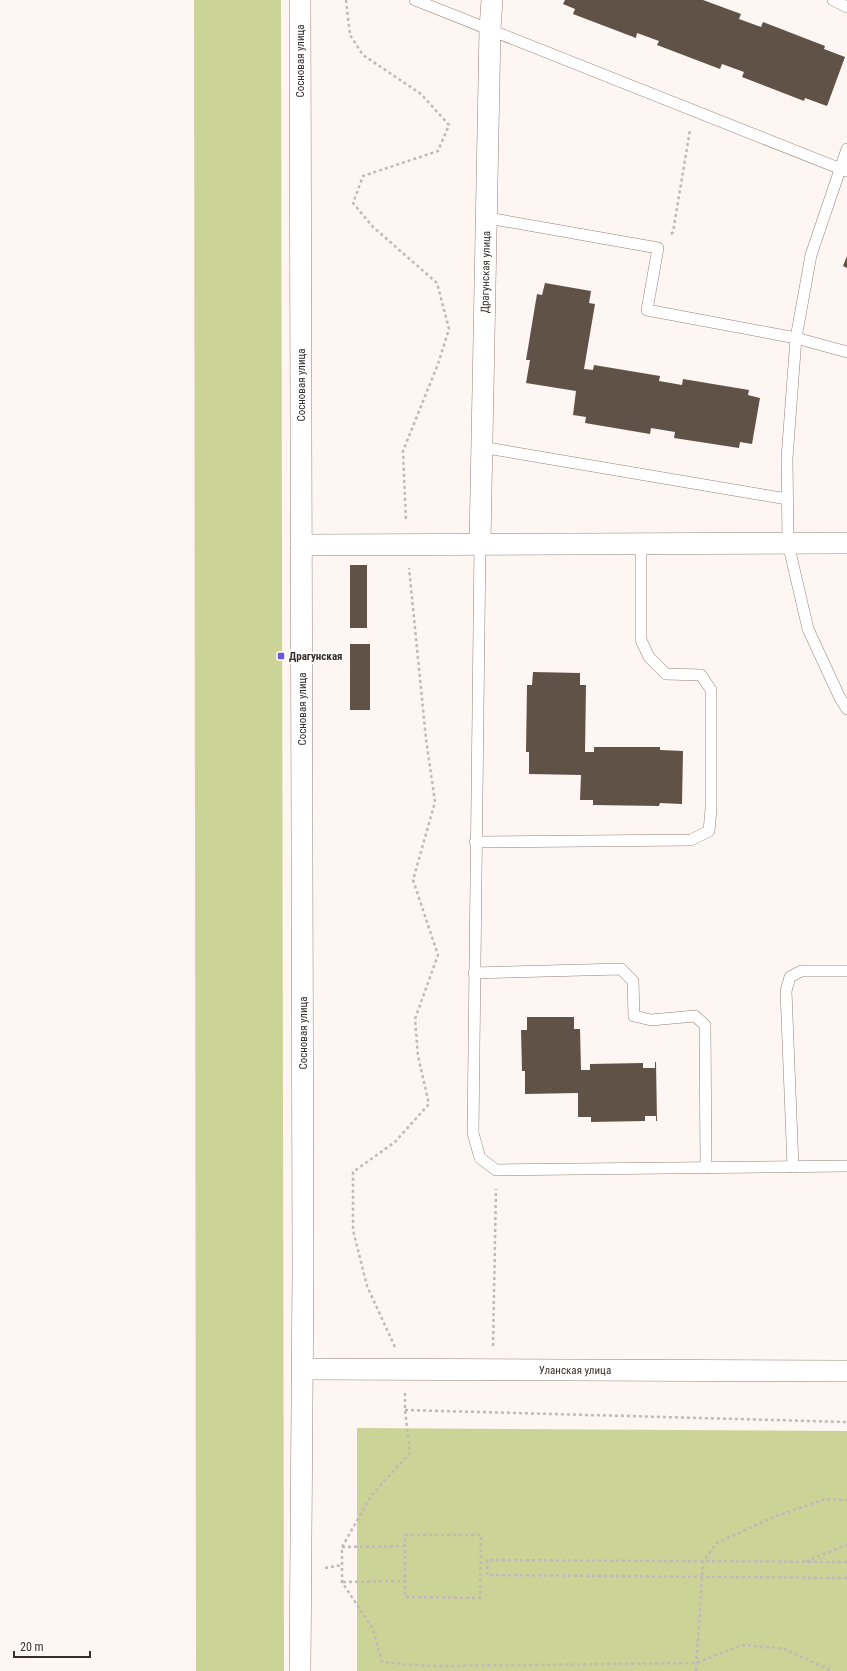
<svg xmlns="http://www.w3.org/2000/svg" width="847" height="1671" font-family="'Roboto Condensed',sans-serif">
  <rect width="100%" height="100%" fill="#fef6f2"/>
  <!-- green -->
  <g fill="#ccd397">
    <polygon points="194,0 281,0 284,1671 196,1671"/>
    <polygon points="357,1428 847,1431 847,1671 357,1671"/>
  </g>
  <!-- building -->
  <g fill="#605246">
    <polygon points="565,0 703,0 741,14 739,19 761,27 763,22 825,46 824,49 845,57 827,106 805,98 804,101 742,77 744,72 722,64 720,69 657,45 659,41 637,33 636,38 573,14 575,9 563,4"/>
    <polygon points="847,256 847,268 843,266"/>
    <polygon points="545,283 591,291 589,303 595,304 584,369 593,370 594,365 660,376 659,381 682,385 683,379 749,390 748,395 760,398 752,444 740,442 739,448 674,438 675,432 651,428 650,434 585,423 586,417 573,415 576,391 526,383 530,360 526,360 537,294 542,295"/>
    <rect x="350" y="565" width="17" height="63"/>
    <rect x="350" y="644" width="20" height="66"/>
    <polygon points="533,672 580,673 580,685 586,685 585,752 594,752 594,747 660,747 660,750 683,751 682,804 660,803 659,806 593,805 593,800 580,800 581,775 529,774 529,752 526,752 527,685 532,685"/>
    <polygon points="527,1017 574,1017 574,1029 580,1029 581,1070 590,1070 590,1064 643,1063 643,1068 655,1068 655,1062 656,1062 657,1121 656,1121 656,1116 645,1116 645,1121 591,1122 591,1117 578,1117 578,1093 525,1094 525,1071 522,1071 521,1030 527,1030"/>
  </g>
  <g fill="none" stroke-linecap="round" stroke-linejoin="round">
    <defs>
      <g id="service">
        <polyline points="415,0 846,171"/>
        <polyline points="833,0 847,7"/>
        <polyline points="847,149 811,255 796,338 787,458 788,543 808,629 840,698 847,709"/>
        <polyline points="488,218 658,248 647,310 796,338 847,352"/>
        <polyline points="481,447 787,499"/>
        <polyline points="480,543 473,1133 480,1158 496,1170 847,1166"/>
        <polyline points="475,842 691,840 709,831 711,809 711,690 701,675 666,674 649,657 641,640 641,543"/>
        <polyline points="474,973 621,969 633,981 634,1016 651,1020 695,1016 705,1025 706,1168"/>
        <polyline points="793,1167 786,991 790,977 801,971 847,971"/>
      </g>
      <g id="minor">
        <path id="s1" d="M 480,543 L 490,29 L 492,0"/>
        <polyline points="301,545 847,543"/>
        <path id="s2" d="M 303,1369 L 847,1371"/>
        <polyline points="300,1671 303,1272 300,0"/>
      </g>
    </defs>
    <!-- service casing -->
    <use href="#service" stroke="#948179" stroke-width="12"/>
    <!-- minor casing -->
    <use href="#minor" stroke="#948179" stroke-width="22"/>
    <!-- path -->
    <g stroke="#c1b9b6" stroke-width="2.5" stroke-dasharray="3 3" stroke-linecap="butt">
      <polyline points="346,0 350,35 363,55 421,94 449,125 438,151 363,176 353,203 373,227 437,283 449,329 438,364 403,451 406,521"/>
      <polyline points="671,234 673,232 690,130"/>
      <polyline points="493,1346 496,1189"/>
      <polyline points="395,1347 367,1286 353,1230 353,1172 395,1142 429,1104 418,1056 415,1019 438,955 413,880 435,802 426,739 409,568"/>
      <polyline points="405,1393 405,1410 410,1453 371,1496 342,1547 342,1582 373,1629 382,1662 432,1666 696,1663 742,1645 785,1649 832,1671"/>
      <polyline points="405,1410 847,1422"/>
      <polygon points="405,1535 481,1535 480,1598 405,1597"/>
      <polyline points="342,1547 405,1546"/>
      <polyline points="806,1561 847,1545"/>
      <polyline points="847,1562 487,1560 487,1575 847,1578"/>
      <polyline points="325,1568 342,1565"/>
      <polyline points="343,1582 405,1581"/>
      <polyline points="696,1671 703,1561 717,1543 771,1518 825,1499 847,1500"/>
    </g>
    <!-- service -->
    <use href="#service" stroke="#fff" stroke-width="11"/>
    <!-- minor -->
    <use href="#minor" stroke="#fff" stroke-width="21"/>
  </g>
  <!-- markers -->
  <rect fill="#695ad4" stroke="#fff" stroke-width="1.5" x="277" y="652" width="8" height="8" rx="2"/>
  <g text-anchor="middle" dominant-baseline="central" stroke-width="4" stroke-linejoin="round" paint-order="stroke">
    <!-- street labels -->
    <g font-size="11" fill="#352d2a" stroke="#fff">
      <text transform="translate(300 61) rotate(-90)">Сосновая улица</text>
      <text stroke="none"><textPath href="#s1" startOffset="271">Драгунская улица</textPath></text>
      <text transform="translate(301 385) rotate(-90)">Сосновая улица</text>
      <text transform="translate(302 709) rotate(-90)">Сосновая улица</text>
      <text transform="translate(303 1033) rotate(-90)">Сосновая улица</text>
      <text stroke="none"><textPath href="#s2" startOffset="272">Уланская улица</textPath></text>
    </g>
    <!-- poi labels -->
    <g font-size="11" font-weight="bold" fill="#352d2a" stroke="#fff" text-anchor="start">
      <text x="289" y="656">Драгунская</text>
    </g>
  </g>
  <!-- scale -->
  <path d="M14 1651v6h76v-6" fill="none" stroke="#352d2a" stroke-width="2"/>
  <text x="20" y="1651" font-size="12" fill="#352d2a" stroke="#ffffff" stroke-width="3" paint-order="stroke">20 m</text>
</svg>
